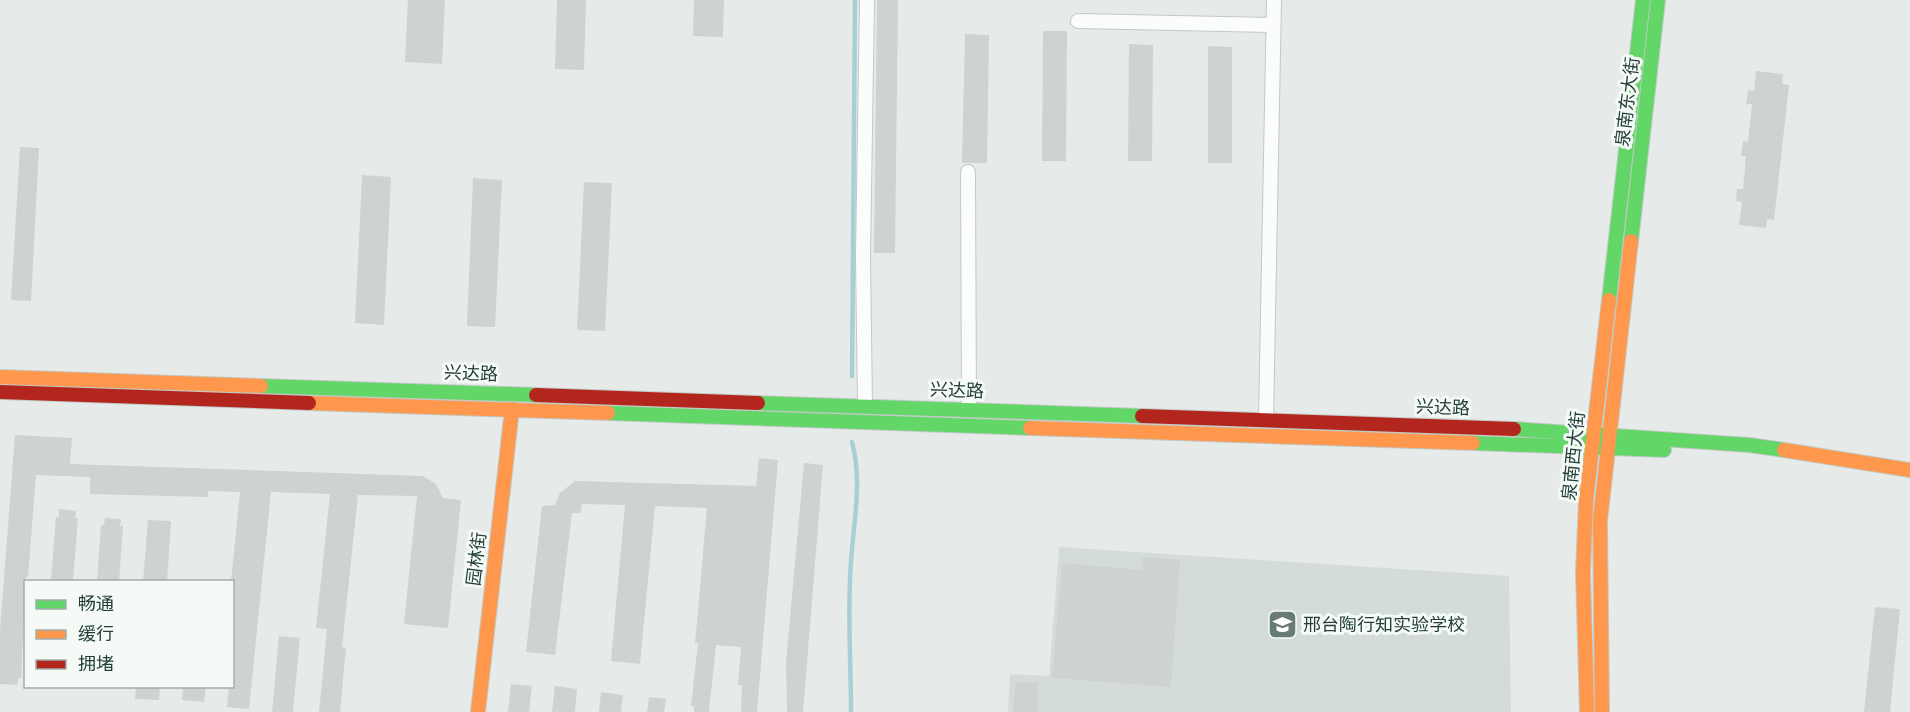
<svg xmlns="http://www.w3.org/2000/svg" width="1910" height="712" font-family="'Sofia Sans Condensed','Noto Sans SC',sans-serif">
  <rect width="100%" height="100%" fill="#e6ebe9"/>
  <!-- built -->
  <polygon fill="#d4dcd9" points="1059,547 1509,576 1511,712 1008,712 1010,674 1049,676"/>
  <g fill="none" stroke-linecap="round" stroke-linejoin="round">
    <!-- stream -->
    <g stroke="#a8cfd8" stroke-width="4.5">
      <polyline points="852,376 855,0"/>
      <path d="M 851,712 C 851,668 848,623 850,579 C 851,533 864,487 852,442"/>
    </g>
  </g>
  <!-- building -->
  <g fill="#ced2d1">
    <polygon points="408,0 445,0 442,64 405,62"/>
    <polygon points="557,0 586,0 584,70 555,69"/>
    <polygon points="694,0 724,0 723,37 693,36"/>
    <polygon points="877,0 898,0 895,253 874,253"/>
    <polygon points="1043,31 1067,31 1066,161 1042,161"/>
    <polygon points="965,34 989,35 987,163 962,163"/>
    <polygon points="1129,44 1153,45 1152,161 1128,161"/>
    <polygon points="1208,46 1232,47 1232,163 1208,163"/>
    <polygon points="1756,71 1783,74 1782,84 1789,85 1774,220 1767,219 1766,228 1739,225 1742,202 1736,201 1737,189 1743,189 1746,156 1741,156 1743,141 1748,142 1752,104 1746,104 1748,90 1754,91"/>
    <polygon points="20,147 39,148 31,301 11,300"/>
    <polygon points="362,175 391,177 384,325 355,323"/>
    <polygon points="473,178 502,180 495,327 467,326"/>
    <polygon points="584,182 612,183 605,331 577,330"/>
    <polygon points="15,435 72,438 70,464 423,476 436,484 443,498 461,500 448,628 404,624 417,496 358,495 342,647 346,648 340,712 319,712 327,629 316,628 330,494 271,492 249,709 227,707 229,687 232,687 235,618 232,618 231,582 240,492 208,491 208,497 90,494 90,477 36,475 28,577 26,577 21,678 18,678 17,685 0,684 0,631"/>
    <polygon points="759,458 778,460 757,712 741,712 742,685 738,685 741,647 716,645 709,712 694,712 694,706 691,706 698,643 695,643 707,508 655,506 640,664 611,661 625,505 582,504 581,513 572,513 555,655 526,652 542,506 555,505 560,493 575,481 756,486"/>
    <polygon points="804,463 823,465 803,712 787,712 786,663"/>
    <polygon points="59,509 76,511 75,518 78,518 73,581 51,580 56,517 59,517"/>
    <polygon points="105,518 121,519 120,526 123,526 119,582 97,582 101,525 104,525"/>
    <polygon points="148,520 171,521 167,582 143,582"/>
    <polygon points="1143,557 1180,560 1171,687 1052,678 1062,563 1142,570"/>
    <polygon points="1875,607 1900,609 1890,712 1864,712"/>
    <polygon points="279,636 300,638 293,712 272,712"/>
    <polygon points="1015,682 1038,683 1037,712 1013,712"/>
    <polygon points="511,684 532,686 529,712 508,712"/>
    <polygon points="555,686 577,689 575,712 552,712"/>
    <polygon points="136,687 160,687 159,700 135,699"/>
    <polygon points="183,687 206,687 204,702 182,700"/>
    <polygon points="601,692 623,695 621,712 599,712"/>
    <polygon points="649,697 666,699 664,712 647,712"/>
  </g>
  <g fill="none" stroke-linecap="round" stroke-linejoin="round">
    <defs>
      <g id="street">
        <polyline points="1078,21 1273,25"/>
        <polyline points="968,172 969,410"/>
        <polyline points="865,406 863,257 867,0"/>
        <polyline points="1266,420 1274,0"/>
      </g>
      <g id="fast">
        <polyline points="1631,241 1658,0"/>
        <polyline points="1609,300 1643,0"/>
        <polyline points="261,386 536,395"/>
        <polyline points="758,403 1142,416"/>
        <polyline points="608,413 1030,428"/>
        <polyline points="1514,429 1749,445 1784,450"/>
        <polyline points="1473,443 1664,450"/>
      </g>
      <g id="slow">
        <polyline points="0,377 261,386"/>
        <polyline points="309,403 608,413"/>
        <polyline points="1030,428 1473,443"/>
        <polyline points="1784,450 1910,470"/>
        <polyline points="478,712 512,409"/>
        <polyline points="1587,712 1583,573 1586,500 1609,300"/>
        <polyline points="1602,712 1600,521 1631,241"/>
      </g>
      <g id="jam">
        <polyline points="0,392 309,403"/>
        <polyline points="536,395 758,403"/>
        <polyline points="1142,416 1514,429"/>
      </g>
    </defs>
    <!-- street casing -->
    <use href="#street" stroke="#c3c8c6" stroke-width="16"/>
    <!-- fast casing -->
    <use href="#fast" stroke="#c2c9c6" stroke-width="16"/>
    <!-- slow casing -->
    <use href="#slow" stroke="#c2c9c6" stroke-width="16"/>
    <!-- jam casing -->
    <use href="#jam" stroke="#c2c9c6" stroke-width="16"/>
    <!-- street -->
    <use href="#street" stroke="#fbfcfc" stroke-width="14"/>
    <!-- fast -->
    <use href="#fast" stroke="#63d668" stroke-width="14"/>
    <!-- slow -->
    <use href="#slow" stroke="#ff974d" stroke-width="14"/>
    <!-- jam -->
    <use href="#jam" stroke="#b3261e" stroke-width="14"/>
  </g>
  <!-- icons -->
  <defs>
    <symbol id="school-square" viewBox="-11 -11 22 22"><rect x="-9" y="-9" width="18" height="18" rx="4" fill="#687b77" stroke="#f5faf7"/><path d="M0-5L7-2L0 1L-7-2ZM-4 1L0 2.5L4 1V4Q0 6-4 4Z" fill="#fff"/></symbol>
  </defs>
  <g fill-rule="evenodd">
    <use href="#school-square" x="1266" y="608" width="33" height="33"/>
  </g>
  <g text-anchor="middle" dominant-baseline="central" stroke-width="6" stroke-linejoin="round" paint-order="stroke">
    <!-- street labels -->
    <g font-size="18" fill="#243f39" stroke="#f5faf7">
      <text transform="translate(1628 102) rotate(-83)">泉南东大街</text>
      <text transform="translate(471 374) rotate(2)">兴达路</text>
      <text transform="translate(957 391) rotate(2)">兴达路</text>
      <text transform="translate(1443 408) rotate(2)">兴达路</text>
      <text transform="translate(1574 456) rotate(-84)">泉南西大街</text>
      <text transform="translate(477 559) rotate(-83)">园林街</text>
    </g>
    <!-- poi labels -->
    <g font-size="18" fill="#243f39" stroke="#f5faf7" text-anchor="start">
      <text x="1303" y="625">邢台陶行知实验学校</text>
    </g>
  </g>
  <!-- legend -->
  <rect x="24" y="580" width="210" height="108" fill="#f5faf7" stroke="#a1afab" stroke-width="1.5"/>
  <rect x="36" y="600" width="30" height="9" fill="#63d668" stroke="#a1afab" stroke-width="1.5"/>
  <text x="78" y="610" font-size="18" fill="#243f39">畅通</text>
  <rect x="36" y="630" width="30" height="9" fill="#ff974d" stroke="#a1afab" stroke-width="1.5"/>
  <text x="78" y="640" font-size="18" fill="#243f39">缓行</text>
  <rect x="36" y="660" width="30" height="9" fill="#b3261e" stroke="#a1afab" stroke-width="1.5"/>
  <text x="78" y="670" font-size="18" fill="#243f39">拥堵</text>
</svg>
